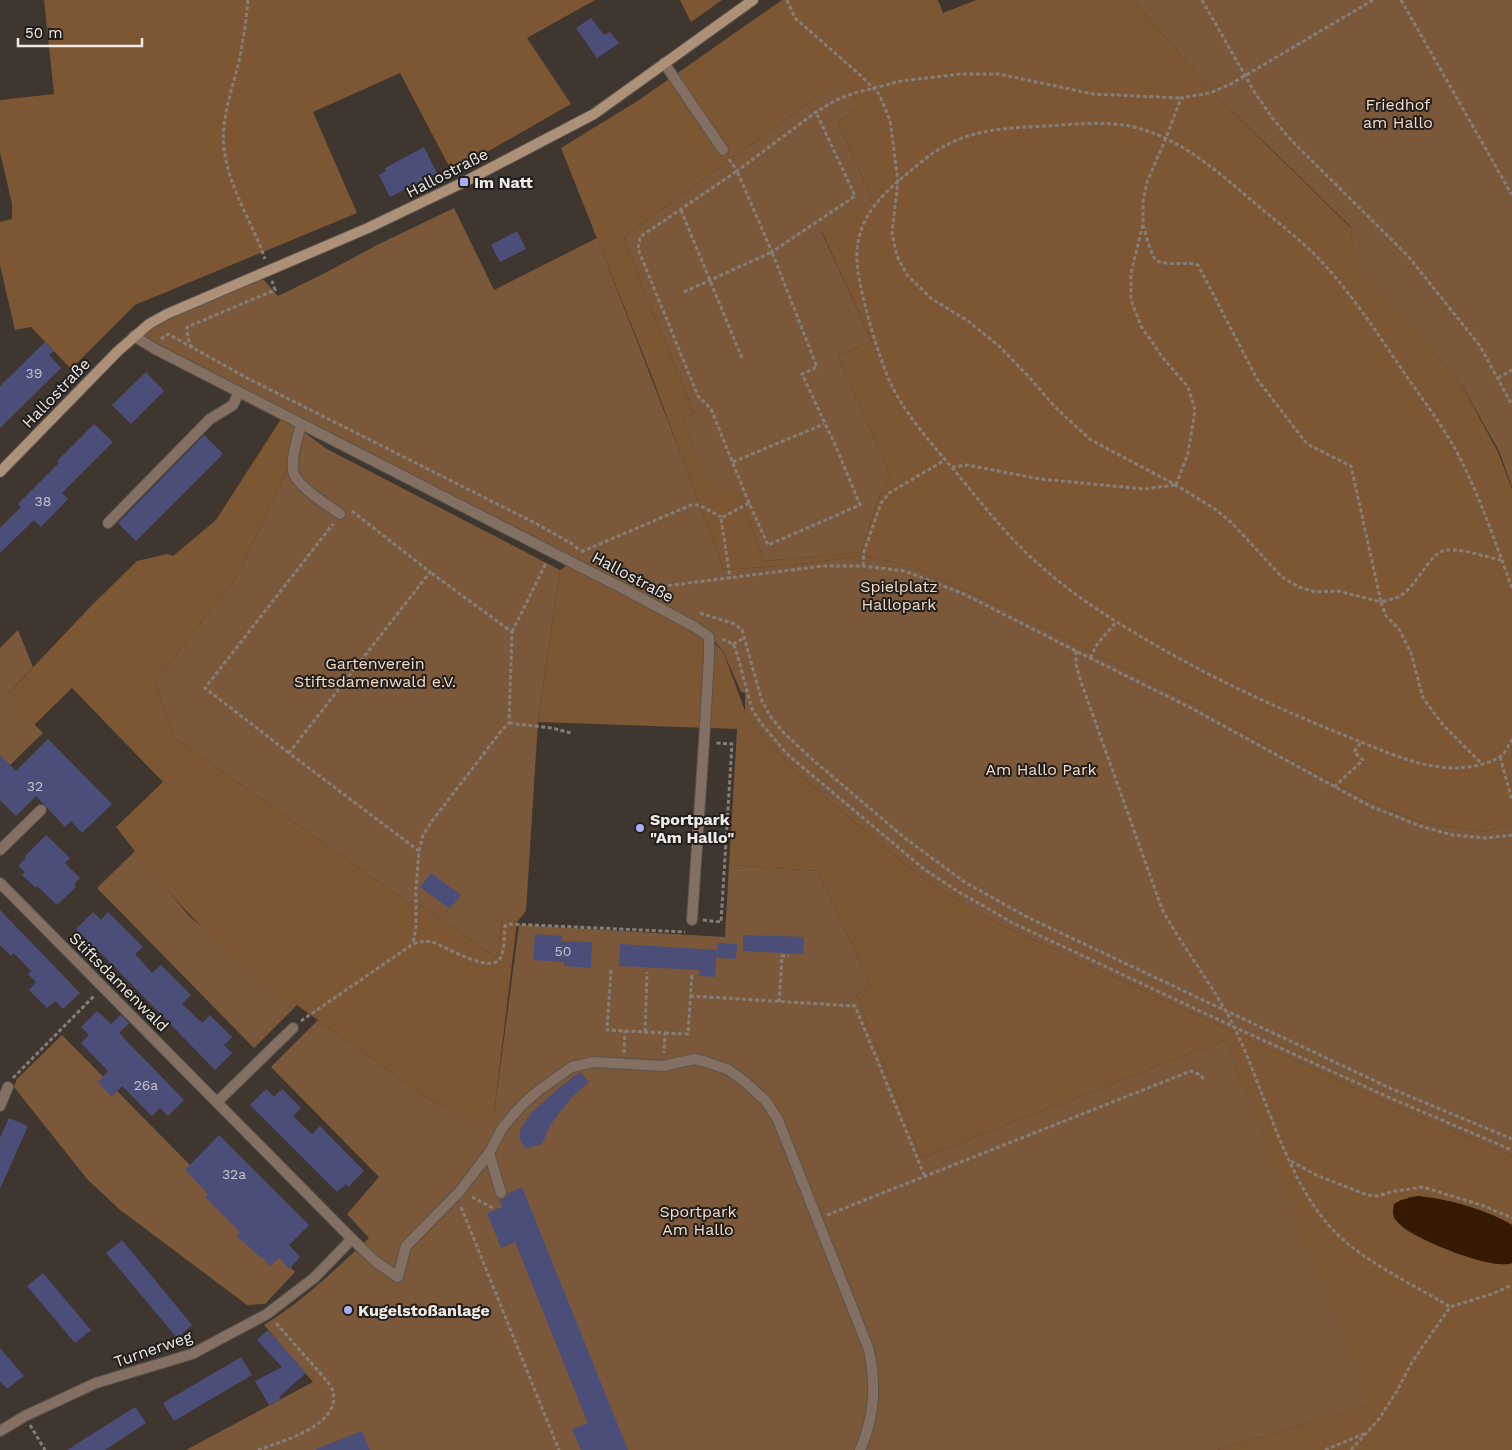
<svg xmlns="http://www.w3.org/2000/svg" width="1512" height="1450" font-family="'Work Sans',sans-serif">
  <rect width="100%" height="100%" fill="#3e362f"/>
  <!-- green -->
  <g fill="#7b5839">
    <polygon points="1133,0 1512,0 1512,487 1499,451 1460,382 1354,268 1351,227 1216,95"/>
    <polygon points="846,79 859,107 838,122 872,200 821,231 872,341 838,356 890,473 876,505 861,552 764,561 739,492 709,487 683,418 694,413 644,291 624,237 811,101"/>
    <polygon points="454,208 494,290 597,238 680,452 724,570 792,565 863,556 910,566 1017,614 1194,704 1285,757 1371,802 1422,823 1484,832 1512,823 1512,1156 1388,1103 991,920 920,876 831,802 795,770 761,733 745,711 745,693 741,692 723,651 709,635 237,385 140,337 156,324 262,278 278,296 325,273 379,244"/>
    <polygon points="297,427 327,449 560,570 538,722 526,911 517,922 502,919 497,958 417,903 407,902 175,738 155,682 238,575 289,465"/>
    <polygon points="18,630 33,667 6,696 43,733 10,765 0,756 0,648"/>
    <polygon points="135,851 190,917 297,1005 254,1048 97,888"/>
    <path d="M 729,865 L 818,871 L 871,986 L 856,995 L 921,1158 L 1225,1040 L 1373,1404 L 1217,1450 L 186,1450 L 313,1382 L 264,1325 C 303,1301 336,1269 369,1238 L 347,1214 L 379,1177 L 271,1067 L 318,1020 L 432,1101 L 485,1123 L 494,1114 L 519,925 L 725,937 Z"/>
    <polygon points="62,1035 295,1272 265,1304 247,1305 119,1209 87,1179 14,1087 17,1079"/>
  </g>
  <!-- forest -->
  <g fill="#7d5633" fill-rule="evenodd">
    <polygon points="44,0 595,0 527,38 571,104 452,172 400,73 313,112 357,213 135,305 71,369 31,327 15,330 0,265 0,222 12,219 12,204 0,152 0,100 54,94"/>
    <polygon points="680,0 722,0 691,22"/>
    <path d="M 782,0 L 938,0 L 943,13 L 976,0 L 1133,0 L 1216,95 L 1351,228 L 1355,268 L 1460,382 L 1498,452 L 1512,489 L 1512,823 L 1484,832 L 1422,823 L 1371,802 L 1285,757 L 1194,704 L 1017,614 L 910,566 L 863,556 L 792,565 L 724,570 L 651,374 L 561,148 L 639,100 ZM 846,80 L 859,107 L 838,122 L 872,200 L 821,230 L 872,341 L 838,356 L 890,473 L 876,505 L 861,552 L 764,561 L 739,492 L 709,486 L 683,418 L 694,413 L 644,291 L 624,237 L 811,101 Z"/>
    <path d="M 281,419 L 297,427 L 289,465 L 238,575 L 155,682 L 175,738 L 407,902 L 417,903 L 497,958 L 502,919 L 517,922 L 494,1114 L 485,1124 L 432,1101 L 294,1003 C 273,992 258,978 239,962 C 193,922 154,876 116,827 L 163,782 L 72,688 L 34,725 L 6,696 L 91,606 L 137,561 L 167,554 L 173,556 L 216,520 Z"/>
    <path d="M 569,564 L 710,640 L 723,651 L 745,711 L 761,733 L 795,770 L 831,802 L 920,876 L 991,920 L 1388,1103 L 1512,1156 L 1512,1225 C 1488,1210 1437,1194 1409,1197 L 1394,1218 C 1397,1221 1399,1224 1402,1227 C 1418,1240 1493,1271 1512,1263 L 1512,1450 L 1217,1450 L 1372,1404 L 1225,1040 L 921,1158 L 856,995 L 871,986 L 818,871 L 729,865 L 737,729 L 538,722 L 560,570 Z"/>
  </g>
  <!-- water -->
  <path fill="#351a01" d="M 1418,1196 C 1447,1199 1487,1210 1512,1225 L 1512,1263 C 1492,1271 1407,1237 1395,1219 C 1392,1214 1393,1209 1394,1204 L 1401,1200 Z"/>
  <!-- building -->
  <g fill="#4c4e7a">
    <polygon points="591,18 604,35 610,32 619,43 597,58 576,28"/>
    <polygon points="424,147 437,173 390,197 379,175 386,171 385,168"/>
    <polygon points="517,231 526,249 500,262 491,245"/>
    <polygon points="45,342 54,351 49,355 61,368 0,428 0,386"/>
    <polygon points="146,372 164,391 131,424 112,405"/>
    <polygon points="94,424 113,442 62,493 68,499 41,527 34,520 0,553 0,528 21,507 18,504 59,463 57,461"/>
    <polygon points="204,435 223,454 136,541 118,523"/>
    <polygon points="48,739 112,804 82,833 71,821 65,827 36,796 16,816 0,800 0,755 16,771"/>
    <polygon points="46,835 70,858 65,863 80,878 74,884 76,887 57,905 37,886 36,888 22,875 25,872 18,866 26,858 25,856"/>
    <polygon points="431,873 461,895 450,909 420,887"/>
    <polygon points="0,910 80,993 63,1009 55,1001 47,1008 29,990 36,982 28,974 31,971 14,953 11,956 0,945"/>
    <polygon points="93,912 101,920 108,912 143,947 135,954 152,973 161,965 191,995 182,1004 202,1023 210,1015 232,1037 224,1045 232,1053 215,1070 105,957 97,950 95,953 86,944 88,941 76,929"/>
    <polygon points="535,934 562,936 562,941 592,942 591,968 564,966 564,962 533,960"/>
    <polygon points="743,935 804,937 803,954 743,951"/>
    <polygon points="718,943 737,944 736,959 717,958"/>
    <polygon points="620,944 717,950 715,977 699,976 699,970 619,966"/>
    <polygon points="97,1011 111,1024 121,1015 129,1023 119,1033 184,1100 168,1116 160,1108 152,1116 122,1086 112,1097 98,1082 108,1071 81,1043 89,1035 81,1027"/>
    <polygon points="580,1072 589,1082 571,1098 551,1124 542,1144 525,1149 519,1137 521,1128 532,1112 560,1087"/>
    <polygon points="266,1089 274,1097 282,1089 301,1108 293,1116 312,1134 320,1126 364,1171 348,1187 346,1184 337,1192 250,1105"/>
    <polygon points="9,1118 28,1126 0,1189 0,1138"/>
    <polygon points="219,1135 309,1225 289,1245 300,1257 289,1269 279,1258 270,1266 261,1256 260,1257 237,1236 240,1232 205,1197 208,1194 185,1170"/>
    <polygon points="522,1187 628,1450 581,1450 572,1429 588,1423 515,1242 501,1248 487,1213 502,1207 499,1200 503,1199 506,1197 508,1193"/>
    <polygon points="122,1240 192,1325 177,1338 106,1253"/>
    <polygon points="43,1273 91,1330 75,1343 27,1286"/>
    <polygon points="268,1330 306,1373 279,1397 281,1399 269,1405 255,1381 282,1367 257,1340"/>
    <polygon points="0,1348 24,1376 7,1389 0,1381"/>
    <polygon points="241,1357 252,1375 174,1421 163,1403"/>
    <polygon points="135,1407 146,1423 105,1450 67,1450"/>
    <polygon points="362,1431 370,1450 316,1450 316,1449"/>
  </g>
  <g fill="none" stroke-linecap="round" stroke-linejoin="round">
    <defs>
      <g id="lane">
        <polyline points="664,63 723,150"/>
        <path d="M 301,424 C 298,438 291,455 293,470 C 294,485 328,505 340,514"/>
        <polyline points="692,920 704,742"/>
        <polyline points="489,1153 501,1193"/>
        <path d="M 352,1239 L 376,1262 L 398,1277 L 406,1246 L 460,1191 L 489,1153 L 503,1127 L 522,1105 L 539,1090 L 572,1067 L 594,1062 L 663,1066 L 694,1059 L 703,1061 L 727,1069 L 744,1081 L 766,1101 L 778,1120 L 869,1350 C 876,1386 875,1416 860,1450"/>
      </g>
      <g id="street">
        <polyline points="134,336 155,349 626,590 695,627 709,637 709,657 704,742"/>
        <polyline points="108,523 210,419 233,405 239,392"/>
        <polyline points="0,850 41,810"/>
        <polyline points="0,883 352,1239 314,1278 267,1314 192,1354 96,1383 25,1416 0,1431"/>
        <polyline points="217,1102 293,1028"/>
        <polyline points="0,1106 8,1087"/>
      </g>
      <polyline id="secondary" points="0,472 118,351 149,324 167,314 368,228 464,182 594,114 753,0"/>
    </defs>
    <!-- lane casing -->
    <use href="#lane" stroke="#5a534c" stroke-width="12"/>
    <!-- street casing -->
    <use href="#street" stroke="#5a534c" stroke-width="12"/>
    <!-- secondary casing -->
    <use href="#secondary" stroke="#5a534c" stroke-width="12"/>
    <!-- path -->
    <g stroke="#857e78" stroke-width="3" stroke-dasharray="4 2.5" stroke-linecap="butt">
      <path d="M 248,0 C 246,22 243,44 238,65 C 231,94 219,124 225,155 C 231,192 253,224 265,259"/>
      <polyline points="787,0 795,18 859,74 879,94 890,120 898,181 892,233 897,256 907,275 932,299 968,321 999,346 1030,378 1056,408 1091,440 1176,485 1215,509 1232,523 1282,577 1299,587 1315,592 1338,591 1381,602 1386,616 1399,629 1411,653 1423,698 1443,725 1482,764"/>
      <polyline points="1202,0 1255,93 1273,119 1292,141 1408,256 1480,346 1512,405"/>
      <polyline points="1401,0 1512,195"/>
      <polyline points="729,159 737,171 816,112 836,100 855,93 901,81 960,74 999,74 1093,94 1181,98"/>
      <polyline points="681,210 742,358"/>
      <path d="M 1143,225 C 1146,234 1150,252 1155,259 C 1161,267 1188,261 1198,265 L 1257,379 L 1307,444 L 1351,466 L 1381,602 C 1387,600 1395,599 1400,596 C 1416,587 1429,555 1443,551 C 1458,547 1486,557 1501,560"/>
      <polyline points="684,292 772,252 817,367 802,374 837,449 860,505 768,545 749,503 721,518 730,578"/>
      <polyline points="161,339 168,334 247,378 537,524 574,545 579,550"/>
      <polyline points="192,348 188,338 187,327 275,290 272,281"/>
      <polyline points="1498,378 1512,370"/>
      <polyline points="733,462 824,424"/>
      <polyline points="952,467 967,465 1040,479 1145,489 1175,485"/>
      <polyline points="1176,485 1188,453 1195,410 1188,387 1163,358 1141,326 1131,300 1131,273 1143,224 1143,202 1147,182 1166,138 1181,98 1210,93 1231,84 1373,0"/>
      <polyline points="749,503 711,409 698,396 638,249 640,237 737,171 772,252 855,196 816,112"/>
      <polyline points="352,511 430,572 289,753 419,851 416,888 416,926 413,944"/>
      <polyline points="581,552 691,505 699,505 721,517"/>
      <polyline points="863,566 864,552 881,503 889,493 945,460"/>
      <polyline points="649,588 823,566 863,566 905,571 966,595 1076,651 1191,708 1370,806 1420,826 1453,835 1486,838 1512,835"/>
      <path d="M 1512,588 C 1496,544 1481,500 1460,458 C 1446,431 1427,405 1409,380 C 1381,339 1354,296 1320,260 C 1299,238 1273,219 1250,199 C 1217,171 1183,141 1141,129 C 1111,120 1079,124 1048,126 C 1002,128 963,129 925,159 C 886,191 850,216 858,272 C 863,303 877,351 889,380 C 904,413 931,443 954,470 C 980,501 1005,534 1035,561 C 1060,584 1088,604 1117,622 C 1192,669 1268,705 1351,738 C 1384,751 1421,769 1458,768 C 1471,767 1492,764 1502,755 C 1506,751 1509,745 1512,739"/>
      <polyline points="700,613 735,624 742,630 762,701 770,716 784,733 813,760 906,839 966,883 1029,918 1392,1089 1512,1139"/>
      <polyline points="512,632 546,563"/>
      <polyline points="722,639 733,644 736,650 752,709 761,723 787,754 924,869 959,892 1013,923 1234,1027 1388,1097 1512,1150"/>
      <polyline points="733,644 744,638"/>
      <path d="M 1076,651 L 1076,665 L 1081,682 L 1162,909 C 1184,950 1215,987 1235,1029 C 1266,1093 1287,1186 1338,1235 C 1370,1265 1413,1284 1450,1307"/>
      <polyline points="1090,658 1098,643 1116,622"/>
      <polyline points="509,723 552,728 571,733"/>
      <polyline points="289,753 205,688 333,524"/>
      <polyline points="1500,757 1512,800"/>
      <polyline points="1334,787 1363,760 1354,752 1361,742"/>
      <polyline points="419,851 423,835 432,821 502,730 509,723 512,632 430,572"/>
      <polyline points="703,920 721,922 732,744 715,743"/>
      <polyline points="611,970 607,1030 665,1033 664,1053"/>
      <polyline points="690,996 855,1006 925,1177"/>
      <polyline points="779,1002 782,956 789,956"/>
      <path d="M 301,1021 L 413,944 C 420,942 425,940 432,942 C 446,946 492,976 501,957 C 505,949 504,935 505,926 L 510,924 L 685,932"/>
      <polyline points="645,1032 647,972"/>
      <polyline points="665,1033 688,1034 692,974"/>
      <polyline points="624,1053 625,1031"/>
      <polyline points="13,1078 95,995"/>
      <polyline points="1291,1161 1316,1175 1367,1195 1377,1196 1396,1191 1423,1187 1484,1206 1512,1218"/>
      <polyline points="472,1197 493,1208"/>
      <polyline points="461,1207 559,1450"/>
      <polyline points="827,1215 1191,1071 1201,1075 1204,1081"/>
      <polyline points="30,1425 45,1450"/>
      <path d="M 258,1450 C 282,1441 341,1426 333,1391 C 332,1388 329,1384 327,1381 L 276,1323"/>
      <polyline points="1325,1450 1366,1433"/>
      <polyline points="1351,1450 1379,1419 1397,1391 1412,1362 1450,1307 1492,1294 1512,1285"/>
    </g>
    <!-- lane -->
    <use href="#lane" stroke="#837062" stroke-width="10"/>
    <!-- street -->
    <use href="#street" stroke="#837062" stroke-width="10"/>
    <!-- secondary -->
    <use href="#secondary" stroke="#ad9078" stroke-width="10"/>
  </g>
  <!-- markers -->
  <g fill="#abaffb" stroke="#221e1b" stroke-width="2">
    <rect x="459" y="177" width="10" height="10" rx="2.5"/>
    <circle cx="640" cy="828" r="5"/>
    <circle cx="348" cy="1310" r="5"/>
  </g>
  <g text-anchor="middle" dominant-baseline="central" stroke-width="4" stroke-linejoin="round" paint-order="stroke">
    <!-- number labels -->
    <g font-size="14" fill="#c6c3ca">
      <text x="34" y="373">39</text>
      <text x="43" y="501">38</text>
      <text x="35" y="786">32</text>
      <text x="563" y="951">50</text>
      <text x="146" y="1085">26a</text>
      <text x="234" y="1174">32a</text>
    </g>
    <!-- park labels -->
    <g font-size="16" fill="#f6dcc7" stroke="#221e1b">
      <text x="1398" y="104">Friedhof<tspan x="1398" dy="18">am Hallo</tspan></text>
      <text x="899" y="586">Spielplatz<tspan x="899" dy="18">Hallopark</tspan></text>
      <text x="375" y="663">Gartenverein<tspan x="375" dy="18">Stiftsdamenwald e.V.</tspan></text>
      <text x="1041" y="769">Am Hallo Park</text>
      <text x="698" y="1211">Sportpark<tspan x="698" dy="18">Am Hallo</tspan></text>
    </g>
    <!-- street labels -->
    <g font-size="16" fill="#efeae5" stroke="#221e1b">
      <text transform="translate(447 173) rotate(-27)">Hallostraße</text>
      <text transform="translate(56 393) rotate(-46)">Hallostraße</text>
      <text transform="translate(633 577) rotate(28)">Hallostraße</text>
      <text transform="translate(119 982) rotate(45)">Stiftsdamenwald</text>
      <text transform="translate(153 1349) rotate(-19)">Turnerweg</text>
    </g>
    <!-- poi labels -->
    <g font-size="16" font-weight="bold" fill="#efeae5" stroke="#221e1b" text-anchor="start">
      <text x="474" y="182">Im Natt</text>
      <text x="650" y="819">Sportpark<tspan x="650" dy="18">"Am Hallo"</tspan></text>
      <text x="358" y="1310">Kugelstoßanlage</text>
    </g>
  </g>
  <!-- scale -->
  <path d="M18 38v8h124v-8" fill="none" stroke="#efeae5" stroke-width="2.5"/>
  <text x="25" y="38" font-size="15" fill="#efeae5" stroke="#221e1b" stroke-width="4" paint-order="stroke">50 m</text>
</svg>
